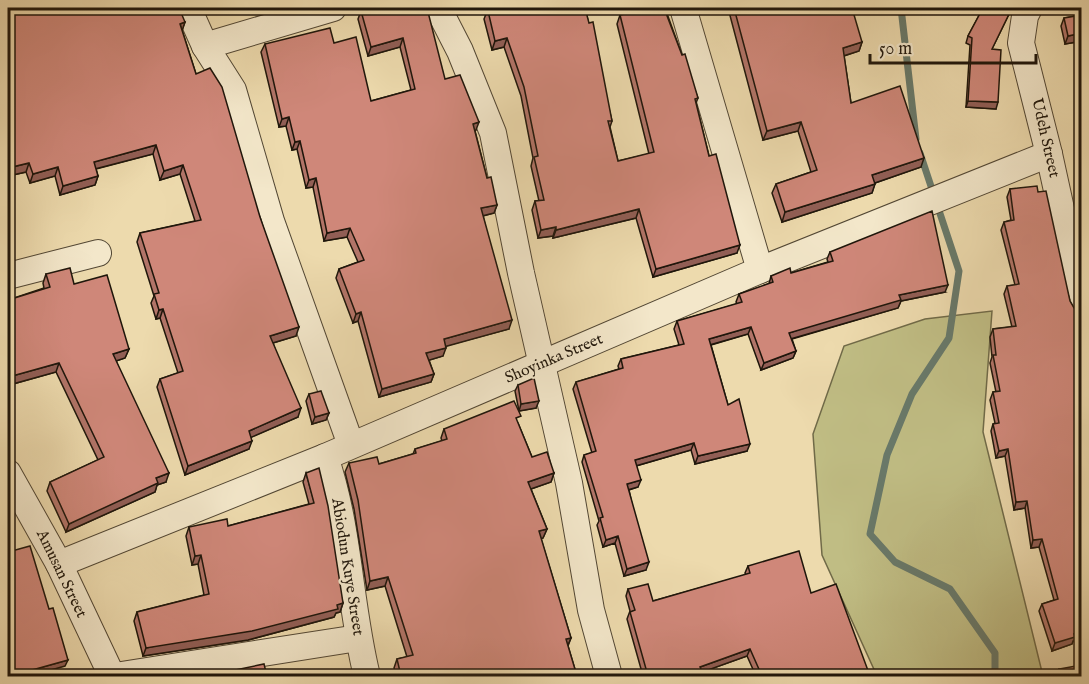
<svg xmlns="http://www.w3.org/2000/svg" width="1089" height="684" font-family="'IM FELL English',serif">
  <rect width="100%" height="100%" fill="#eddaad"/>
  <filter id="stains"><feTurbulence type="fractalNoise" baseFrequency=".00333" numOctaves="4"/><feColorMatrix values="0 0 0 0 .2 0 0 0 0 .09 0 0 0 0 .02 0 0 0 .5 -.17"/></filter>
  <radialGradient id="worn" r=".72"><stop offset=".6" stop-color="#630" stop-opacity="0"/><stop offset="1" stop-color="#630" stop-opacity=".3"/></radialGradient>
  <!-- green -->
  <polygon fill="#c0bd84" stroke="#706a48" stroke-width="1.5" points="992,311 983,432 1043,676 877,676 822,555 813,434 844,346 925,319"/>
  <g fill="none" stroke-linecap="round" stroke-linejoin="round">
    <!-- stream -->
    <g stroke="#68796a" stroke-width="7">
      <polyline points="901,8 916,139"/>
      <polyline points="920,153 959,271 949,338 912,394 887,455 870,534 895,562 950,589 995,653 995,676"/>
    </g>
    <defs>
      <g id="street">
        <polyline points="188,8 205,46 233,90 271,221 351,445"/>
        <polyline points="438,8 460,51 493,133 521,273 569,483 591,610 609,676"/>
        <polyline points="683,8 760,270"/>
        <polyline points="1029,8 1025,16 1021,43 1049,154 1082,305"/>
        <polyline points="205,46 333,8"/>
        <polyline points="8,276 98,253"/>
        <path d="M 325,457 C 350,530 349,604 367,676"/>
        <polyline points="8,473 59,564 112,676"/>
        <polyline points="59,564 325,457 760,270 1049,154"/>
        <polyline points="115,676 358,638"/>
      </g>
    </defs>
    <!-- street casing -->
    <use href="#street" stroke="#524734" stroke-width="28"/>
    <!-- street -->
    <use href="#street" stroke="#f3e7ca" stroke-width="26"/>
  </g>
  <!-- wall -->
  <g fill="#b27468" stroke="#1f160b" stroke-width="1.5">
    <polygon points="372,8 445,79 476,130 475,131 487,178 497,205 494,213 483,216 509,329 445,346 443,356 429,360 434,374 431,382 379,397 358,321 353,323 336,278 339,269 358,262 347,237 324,241 313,187 306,188 297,149 292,150 286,126 279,127 261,52 265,44 334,43 371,101 411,90 400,47 368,56 358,19 361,11"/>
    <polygon points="484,8 585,8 612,121 610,127 618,161 649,154 617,24 620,15 618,8 665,8 682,55 698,98 696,103 709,156 737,253 653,277 636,218 553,238 553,236 538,238 532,210 535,201 539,201 531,166 533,158 521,96 504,47 492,50 484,19 486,14"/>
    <polygon points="728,8 830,8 862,42 859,51 844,56 851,103 921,167 875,183 872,193 782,222 772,193 776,184 811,172 798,131 763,140"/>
    <polygon points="983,8 1012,8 992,49 996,109 966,107 970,45 966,43 968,36"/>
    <polygon points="1082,15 1082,41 1065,44 1061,26 1064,18"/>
    <polygon points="185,22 182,30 196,74 260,217 296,336 273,343 298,417 251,437 249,449 185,475 157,387 160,379 178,373 160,318 156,319 151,303 154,296 137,242 140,233 195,221 180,174 160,180 153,154 96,169 98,176 95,185 60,195 55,176 30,183 26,172 8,176"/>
    <polygon points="1010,189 1038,192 1070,301 1074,308 1082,313 1082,338 1077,339 1073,641 1072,644 1052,651 1039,611 1042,604 1054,600 1039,547 1031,548 1025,508 1014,510 1005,456 996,458 991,431 993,424 995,423 990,400 993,392 996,392 990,363 992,357 990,337 993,329 1012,327 1004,294 1007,286 1015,285 1001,230 1004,222 1011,220 1007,197"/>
    <polygon points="830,252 945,292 901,301 898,308 792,339 796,351 793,358 761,370 748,334 711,345 728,405 747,451 695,464 691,450 636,466 638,487 629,490 646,570 624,576 615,543 603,547 597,525 599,521 582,462 584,455 592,453 573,389 576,382 619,369 618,366 621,359 679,345 674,329 677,321 737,304 736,302 739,294 769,284 771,276 791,273 828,262 827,259"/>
    <polygon points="46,274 74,284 129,349 125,358 116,361 166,482 157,485 155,492 66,532 47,491 50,482 98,460 56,372 13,384 10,391 8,392 8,300 44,288 43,283"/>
    <polygon points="518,385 536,408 519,411 515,391"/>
    <polygon points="309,394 329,413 326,420 312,424 306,401"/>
    <polygon points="518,423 532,457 554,473 551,482 531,489 547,529 543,538 541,539 571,638 568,646 577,676 396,676 394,668 397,659 407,657 385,586 367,590 354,509 345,472 349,463 379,464 413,454 415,449 442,441 441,438 444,429"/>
    <polygon points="306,473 343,603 340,612 336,613 334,617 248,640 143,656 134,621 137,612 204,595 198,564 192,565 186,536 189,527 228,526 309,504 303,482"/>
    <polygon points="748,566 811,593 870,676 756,676 747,656 702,672 704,676 643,676 627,619 630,611 626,596 628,589 653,601 746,575 745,573"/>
    <polygon points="1059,669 1082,676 1057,676"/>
  </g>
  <!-- shaded-wall -->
  <g fill="#915e55" stroke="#1f160b" stroke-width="1.5">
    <polygon points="185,22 182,31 180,24"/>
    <polygon points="1082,33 1082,41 1065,44 1068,36"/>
    <polygon points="403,38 400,47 368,56 371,47"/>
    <polygon points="507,38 504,47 492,50 495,41"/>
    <polygon points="862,42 859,51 840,57 843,48"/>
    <polygon points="968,101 998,102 996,109 966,107"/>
    <polygon points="289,117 286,126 279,127 282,119"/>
    <polygon points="479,122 476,130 470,132 473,124"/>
    <polygon points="801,122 798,131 763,140 767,131"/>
    <polygon points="300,141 297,149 292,150 295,142"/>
    <polygon points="156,145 153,154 91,170 94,162"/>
    <polygon points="924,158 921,167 869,185 872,175"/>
    <polygon points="29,163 26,172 8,176 8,168"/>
    <polygon points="183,165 180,174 160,180 164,171"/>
    <polygon points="58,167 55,176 30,183 33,174"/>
    <polygon points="98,176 95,185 60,195 63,186"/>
    <polygon points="316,178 313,187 306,188 309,180"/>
    <polygon points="875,184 872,193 782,222 785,212"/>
    <polygon points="497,205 494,213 478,217 481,208"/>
    <polygon points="639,209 636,218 553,238 556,230"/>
    <polygon points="556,227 553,236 538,238 541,230"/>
    <polygon points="350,228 347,237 324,241 327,233"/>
    <polygon points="740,245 737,253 653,277 656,269"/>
    <polygon points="948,285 945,292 901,301 898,308 787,340 789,333 899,295"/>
    <polygon points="163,309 160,318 156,319 159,310"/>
    <polygon points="361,312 358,321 353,323 356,314"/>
    <polygon points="512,320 509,329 440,348 444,339"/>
    <polygon points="299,327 296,336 266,345 270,336"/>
    <polygon points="751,327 748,334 706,346 709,339"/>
    <polygon points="1082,331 1082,338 1073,340 1076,332"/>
    <polygon points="446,348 443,356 423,362 426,353"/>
    <polygon points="129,349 125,358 110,363 113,354"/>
    <polygon points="796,351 793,358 761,370 764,363"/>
    <polygon points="59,363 56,372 13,384 10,391 8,392 8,384 12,376"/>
    <polygon points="434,374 431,382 379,397 382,389"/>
    <polygon points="539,401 536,408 519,411 521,404"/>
    <polygon points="301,408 298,417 245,440 249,431"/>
    <polygon points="329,413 326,420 312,424 315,417"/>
    <polygon points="252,441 249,449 185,475 188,466"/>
    <polygon points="694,443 691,450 632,467 635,460"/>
    <polygon points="750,444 747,451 695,464 698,456"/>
    <polygon points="1008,449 1005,456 996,458 999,451"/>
    <polygon points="169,473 166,482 157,485 155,492 66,532 69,524 156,478"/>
    <polygon points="554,473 551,482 525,491 528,482"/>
    <polygon points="641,480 638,487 624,491 627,484"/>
    <polygon points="1027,501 1025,508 1014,510 1016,502"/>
    <polygon points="547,529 543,538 536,540 539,531"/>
    <polygon points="618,536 615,543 603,547 606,540"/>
    <polygon points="1042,539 1039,547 1031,548 1033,540"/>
    <polygon points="201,555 198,564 192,565 195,556"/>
    <polygon points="649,562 646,570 624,576 627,569"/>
    <polygon points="388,577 385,586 367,590 370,581"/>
    <polygon points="343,603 340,612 336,613 334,617 248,640 143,656 146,648"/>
    <polygon points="1082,633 1082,640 1073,641 1072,644 1052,651 1055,643 1074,634"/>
    <polygon points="571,638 567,647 566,639"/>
    <polygon points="750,649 747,656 697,674 700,667"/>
    <polygon points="68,660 65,666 30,676 32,670"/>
  </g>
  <!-- building -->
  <g fill="#cf8779" stroke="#1f160b" stroke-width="1.5">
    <polygon points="8,8 179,8 185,22 180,24 196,74 210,68 222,87 260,217 299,327 270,336 301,408 249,431 252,441 188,466 160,379 183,371 163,309 159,310 154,294 159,293 140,233 201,220 183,165 164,171 156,145 94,162 98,176 63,186 58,167 33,174 29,163 8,168"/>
    <polygon points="372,8 427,8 445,79 460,75 479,122 473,124 487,178 491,177 497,205 481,208 512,320 444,339 446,348 426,353 434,374 382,389 361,312 356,314 339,269 364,260 350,228 327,233 316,178 309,180 300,141 295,142 289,117 282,119 265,44 330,28 334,43 356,37 371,101 415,89 403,38 371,47 361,11"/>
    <polygon points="490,8 585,8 589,23 593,22 612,121 608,121 618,161 654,152 620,15 625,14 623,8 664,8 682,55 685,54 698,98 695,99 709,156 716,154 740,245 656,269 639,209 556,230 556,227 541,230 535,201 544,200 534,157 538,156 524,87 507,38 495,41 488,11 491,10"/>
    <polygon points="734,8 852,8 862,42 843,48 851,103 900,86 924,158 872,175 875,184 785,212 776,184 817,170 801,122 767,131"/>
    <polygon points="983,8 1012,8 992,49 1001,50 998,102 968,101 972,38 968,36"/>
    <polygon points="1082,15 1082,33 1068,36 1064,18"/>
    <polygon points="1037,186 1038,192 1046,191 1070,301 1074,308 1081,312 1082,313 1082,331 1076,332 1082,372 1082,633 1074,634 1075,637 1055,643 1042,604 1058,599 1042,539 1033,540 1027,501 1016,502 1008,449 999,451 993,424 999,423 993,392 1000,391 993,355 996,355 993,329 1016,326 1007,286 1019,284 1004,222 1014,220 1010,189"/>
    <polygon points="932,211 948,285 899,295 901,300 789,333 796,351 764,363 751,327 709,339 728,405 739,399 750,444 698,456 694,443 635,460 641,480 627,484 649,562 627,569 618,536 606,540 600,518 603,517 584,455 596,451 576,382 623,368 621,359 684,344 677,321 742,302 739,294 773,282 771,276 790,268 791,273 833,261 830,252"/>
    <polygon points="70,268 74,284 107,275 129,349 113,354 169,473 156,478 158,483 69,524 50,482 104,457 59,363 12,376 13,382 8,384 8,300 50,287 46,274"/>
    <polygon points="534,378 539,401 521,404 518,385"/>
    <polygon points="321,391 329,413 315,417 309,394"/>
    <polygon points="514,401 521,416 516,418 532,457 547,452 554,473 528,482 547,529 539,531 571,638 566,639 577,676 401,676 397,659 413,655 388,577 370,581 358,500 349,463 377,457 379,464 416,453 415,449 447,439 444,429"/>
    <polygon points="319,468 328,506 343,603 337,605 338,609 252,631 146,648 137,612 209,594 201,555 195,556 189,527 227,519 228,526 314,503 306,473"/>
    <polygon points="30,546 49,609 53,608 68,660 32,670 34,676 8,676 8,552"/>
    <polygon points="799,551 811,593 836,584 870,676 762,676 750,649 700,667 704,676 648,676 630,612 635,610 628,589 648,584 653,601 750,573 748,566"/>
    <polygon points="264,664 267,676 206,676"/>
    <polygon points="1082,665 1082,676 1061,676 1059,669"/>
  </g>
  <g text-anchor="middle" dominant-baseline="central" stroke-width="4.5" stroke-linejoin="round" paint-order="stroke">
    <!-- street labels -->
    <g font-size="16" fill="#1f160b" stroke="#f3e7ca">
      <text transform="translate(1045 138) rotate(77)">Udeh Street</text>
      <text transform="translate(554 359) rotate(-23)">Shoyinka Street</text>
      <text transform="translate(347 567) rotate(81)">Abiodun Kuye Street</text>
      <text transform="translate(61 574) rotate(64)">Amusan Street</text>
    </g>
  </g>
  <!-- margin -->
  <rect width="1089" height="684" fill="none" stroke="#eddaad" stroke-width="30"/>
  <rect x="9" y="9" width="1071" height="666" fill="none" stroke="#1f160b" stroke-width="3"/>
  <rect x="15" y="15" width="1059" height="654" fill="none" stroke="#1f160b" stroke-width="1.5"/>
  <!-- scale -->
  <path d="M870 54v9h166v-9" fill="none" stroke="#1f160b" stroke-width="3"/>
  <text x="879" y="54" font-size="18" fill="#1f160b" stroke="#f3e7ca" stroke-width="4.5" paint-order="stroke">50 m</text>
  <rect width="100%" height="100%" filter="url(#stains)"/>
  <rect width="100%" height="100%" fill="url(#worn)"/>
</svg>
